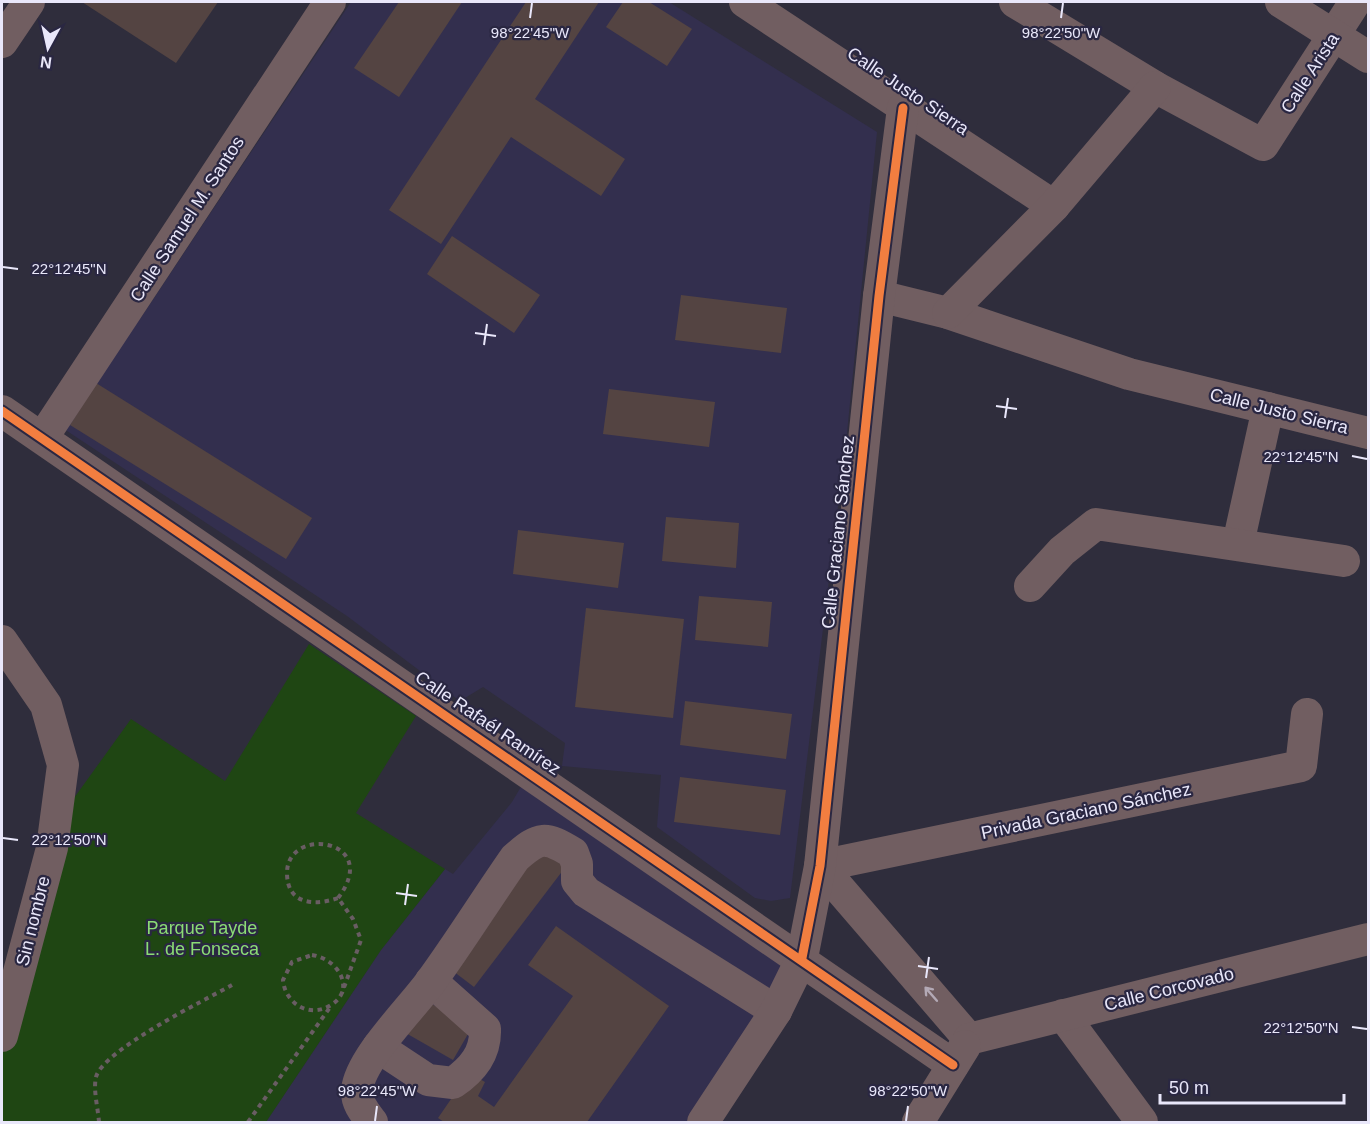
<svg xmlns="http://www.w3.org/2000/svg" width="1370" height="1124" font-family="Arial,sans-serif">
  <rect width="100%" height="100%" fill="#2f2d3c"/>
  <!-- built -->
  <g fill="#332f4e">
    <polygon points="351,2 669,2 877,132 847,433 790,898 771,901 755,898 657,827 661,775 562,766 565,743 483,687 460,701 347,616 58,425 142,316"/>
    <polygon points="522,785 799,976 695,1122 266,1122 381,950 445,869 453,874 512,802"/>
  </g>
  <!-- green -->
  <polygon fill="#1f4613" points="309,644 416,716 356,813 445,869 381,950 266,1122 2,1122 2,1051 74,798 131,719 225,781"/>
  <!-- building -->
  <g fill="#544442">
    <polygon points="82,2 218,2 176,63"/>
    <polygon points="399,2 462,2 399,97 354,68"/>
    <polygon points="526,2 599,2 535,99 625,159 601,196 511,137 441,244 389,210"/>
    <polygon points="623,2 649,2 692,29 667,66 606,27"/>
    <polygon points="452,236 540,295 514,333 427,274"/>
    <polygon points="681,295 787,308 781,353 675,340"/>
    <polygon points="96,383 312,518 286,559 70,425"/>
    <polygon points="609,389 715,402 709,447 603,434"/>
    <polygon points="666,517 739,523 736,568 662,561"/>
    <polygon points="518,530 624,543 618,588 513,574"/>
    <polygon points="699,596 772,602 768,647 695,640"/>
    <polygon points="586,608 684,619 673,718 575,707"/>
    <polygon points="685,701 792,714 786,759 680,745"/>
    <polygon points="680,777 786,790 780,835 674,822"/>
    <polygon points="545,842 570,861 474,987 449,968"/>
    <polygon points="556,926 669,1006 587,1122 444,1122 438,1118 469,1073 485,1082 478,1096 494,1107 573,996 528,965"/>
    <polygon points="423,999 472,1027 453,1060 404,1032"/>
  </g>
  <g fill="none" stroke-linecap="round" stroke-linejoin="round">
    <!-- path -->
    <g stroke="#695d63" stroke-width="4" stroke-dasharray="4.5 4.5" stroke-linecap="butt">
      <path d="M 338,898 C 383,839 287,825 287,873 C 287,905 315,906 338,898 L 353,919 L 361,940 L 342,993"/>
      <path d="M 312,955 C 339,959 356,990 331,1005 C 309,1019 285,1003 283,980 L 292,962 Z"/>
      <path d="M 99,1122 C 98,1108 93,1090 96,1077 C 103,1050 205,1000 232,985"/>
      <polyline points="248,1122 331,1006"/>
    </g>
    <!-- minor -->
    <g stroke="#715e61" stroke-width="32">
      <polyline points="745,2 1054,206"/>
      <polyline points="1015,2 1155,87 1263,145 1355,2"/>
      <polyline points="1281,2 1368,57"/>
      <polyline points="2,42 29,2"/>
      <polyline points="879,296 948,313 1129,374 1368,433"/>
      <polyline points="948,313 1054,206 1155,87"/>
      <polyline points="2,411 953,1065"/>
      <polyline points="43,437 330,2"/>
      <polyline points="1238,544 1268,408"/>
      <polyline points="1030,586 1062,551 1096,524 1344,561"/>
      <polyline points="2,641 46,705 63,765 52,848 2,1036"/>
      <polyline points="1063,1015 1142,1122"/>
      <polyline points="969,1039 820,866 1301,766 1307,714"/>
      <polyline points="969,1039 1368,939"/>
      <path d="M 378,1047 L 428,1080 L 453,1083 C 473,1069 486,1053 485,1029 L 431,981"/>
      <path d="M 372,1122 C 365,1113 356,1103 357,1090 C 360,1058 413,1007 432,980 C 461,940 487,898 515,858 C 540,836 545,836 573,853 L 577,864 L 577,881 L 586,892 L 776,1011"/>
      <polyline points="703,1122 776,1011 802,958 820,866 879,296 903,108"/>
      <polyline points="918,1122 965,1046"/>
    </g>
    <defs>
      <g id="cycleway">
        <polyline points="2,411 953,1065"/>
        <polyline points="802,958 820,866 879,296 903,108"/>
      </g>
    </defs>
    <!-- cycleway casing -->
    <use href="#cycleway" stroke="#2a2742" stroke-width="13"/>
    <!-- cycleway -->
    <use href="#cycleway" stroke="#f27e40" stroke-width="9"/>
  </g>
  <!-- one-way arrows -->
  <defs><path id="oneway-shaft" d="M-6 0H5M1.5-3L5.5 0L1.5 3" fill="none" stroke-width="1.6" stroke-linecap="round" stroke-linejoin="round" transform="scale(1.5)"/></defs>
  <use stroke="#b3a9b5" href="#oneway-shaft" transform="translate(931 994) rotate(-131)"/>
  <!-- ticks -->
  <path fill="none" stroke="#e9e7fa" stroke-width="2" d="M 530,18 L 532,3M 1061,18 L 1063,3M 3,267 L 18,269M 475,333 L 496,336M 484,345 L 487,324M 996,406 L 1017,409M 1005,418 L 1008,398M 1352,456 L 1367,459M 3,838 L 18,840M 396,893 L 417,896M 405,905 L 408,884M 918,966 L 938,969M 926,978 L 929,957M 1352,1027 L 1367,1029M 375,1121 L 377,1106M 906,1121 L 908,1106"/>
  <g text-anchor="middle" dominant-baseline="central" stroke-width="4.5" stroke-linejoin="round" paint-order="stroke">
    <!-- street labels -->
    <g font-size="18" fill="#e9e7fa" stroke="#2a2742">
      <text transform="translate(1310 73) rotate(-57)">Calle Arista</text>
      <text transform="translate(908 91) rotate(34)">Calle Justo Sierra</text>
      <text transform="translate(187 219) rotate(-57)">Calle Samuel M. Santos</text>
      <text transform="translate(1279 411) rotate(14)">Calle Justo Sierra</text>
      <text transform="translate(838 532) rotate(-84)">Calle Graciano Sánchez</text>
      <text transform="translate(488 723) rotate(34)">Calle Rafaél Ramírez</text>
      <text transform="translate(1086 811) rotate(-12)">Privada Graciano Sánchez</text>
      <text transform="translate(33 921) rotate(-76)">Sin nombre</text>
      <text transform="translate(1169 989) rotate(-14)">Calle Corcovado</text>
    </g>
    <!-- park labels -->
    <g font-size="18" fill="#8bdc75" stroke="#2a2742">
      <text x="202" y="928">Parque Tayde<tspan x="202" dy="21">L. de Fonseca</tspan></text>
    </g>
  </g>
  <g font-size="15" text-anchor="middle" fill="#e9e7fa" stroke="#2a2742" stroke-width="4.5" stroke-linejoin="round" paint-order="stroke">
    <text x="530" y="38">98°22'45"W</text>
    <text x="1061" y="38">98°22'50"W</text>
    <text x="69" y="274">22°12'45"N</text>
    <text x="1301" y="462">22°12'45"N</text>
    <text x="69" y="845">22°12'50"N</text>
    <text x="1301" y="1033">22°12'50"N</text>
    <text x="377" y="1096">98°22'45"W</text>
    <text x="908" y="1096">98°22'50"W</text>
  </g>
  <!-- border -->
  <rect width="1370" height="1124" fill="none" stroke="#e9e7fa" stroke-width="6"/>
  <!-- north arrow -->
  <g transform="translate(48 48) rotate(188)" stroke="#2a2742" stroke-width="4.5" paint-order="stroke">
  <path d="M0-4.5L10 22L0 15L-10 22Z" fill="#e9e7fa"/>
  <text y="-9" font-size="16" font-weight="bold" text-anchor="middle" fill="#e9e7fa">N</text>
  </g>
  <!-- scale -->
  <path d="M1160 1094v9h184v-9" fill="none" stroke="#e9e7fa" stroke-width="3"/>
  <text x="1169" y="1094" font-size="18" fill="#e9e7fa" stroke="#2a2742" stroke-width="4.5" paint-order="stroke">50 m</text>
</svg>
